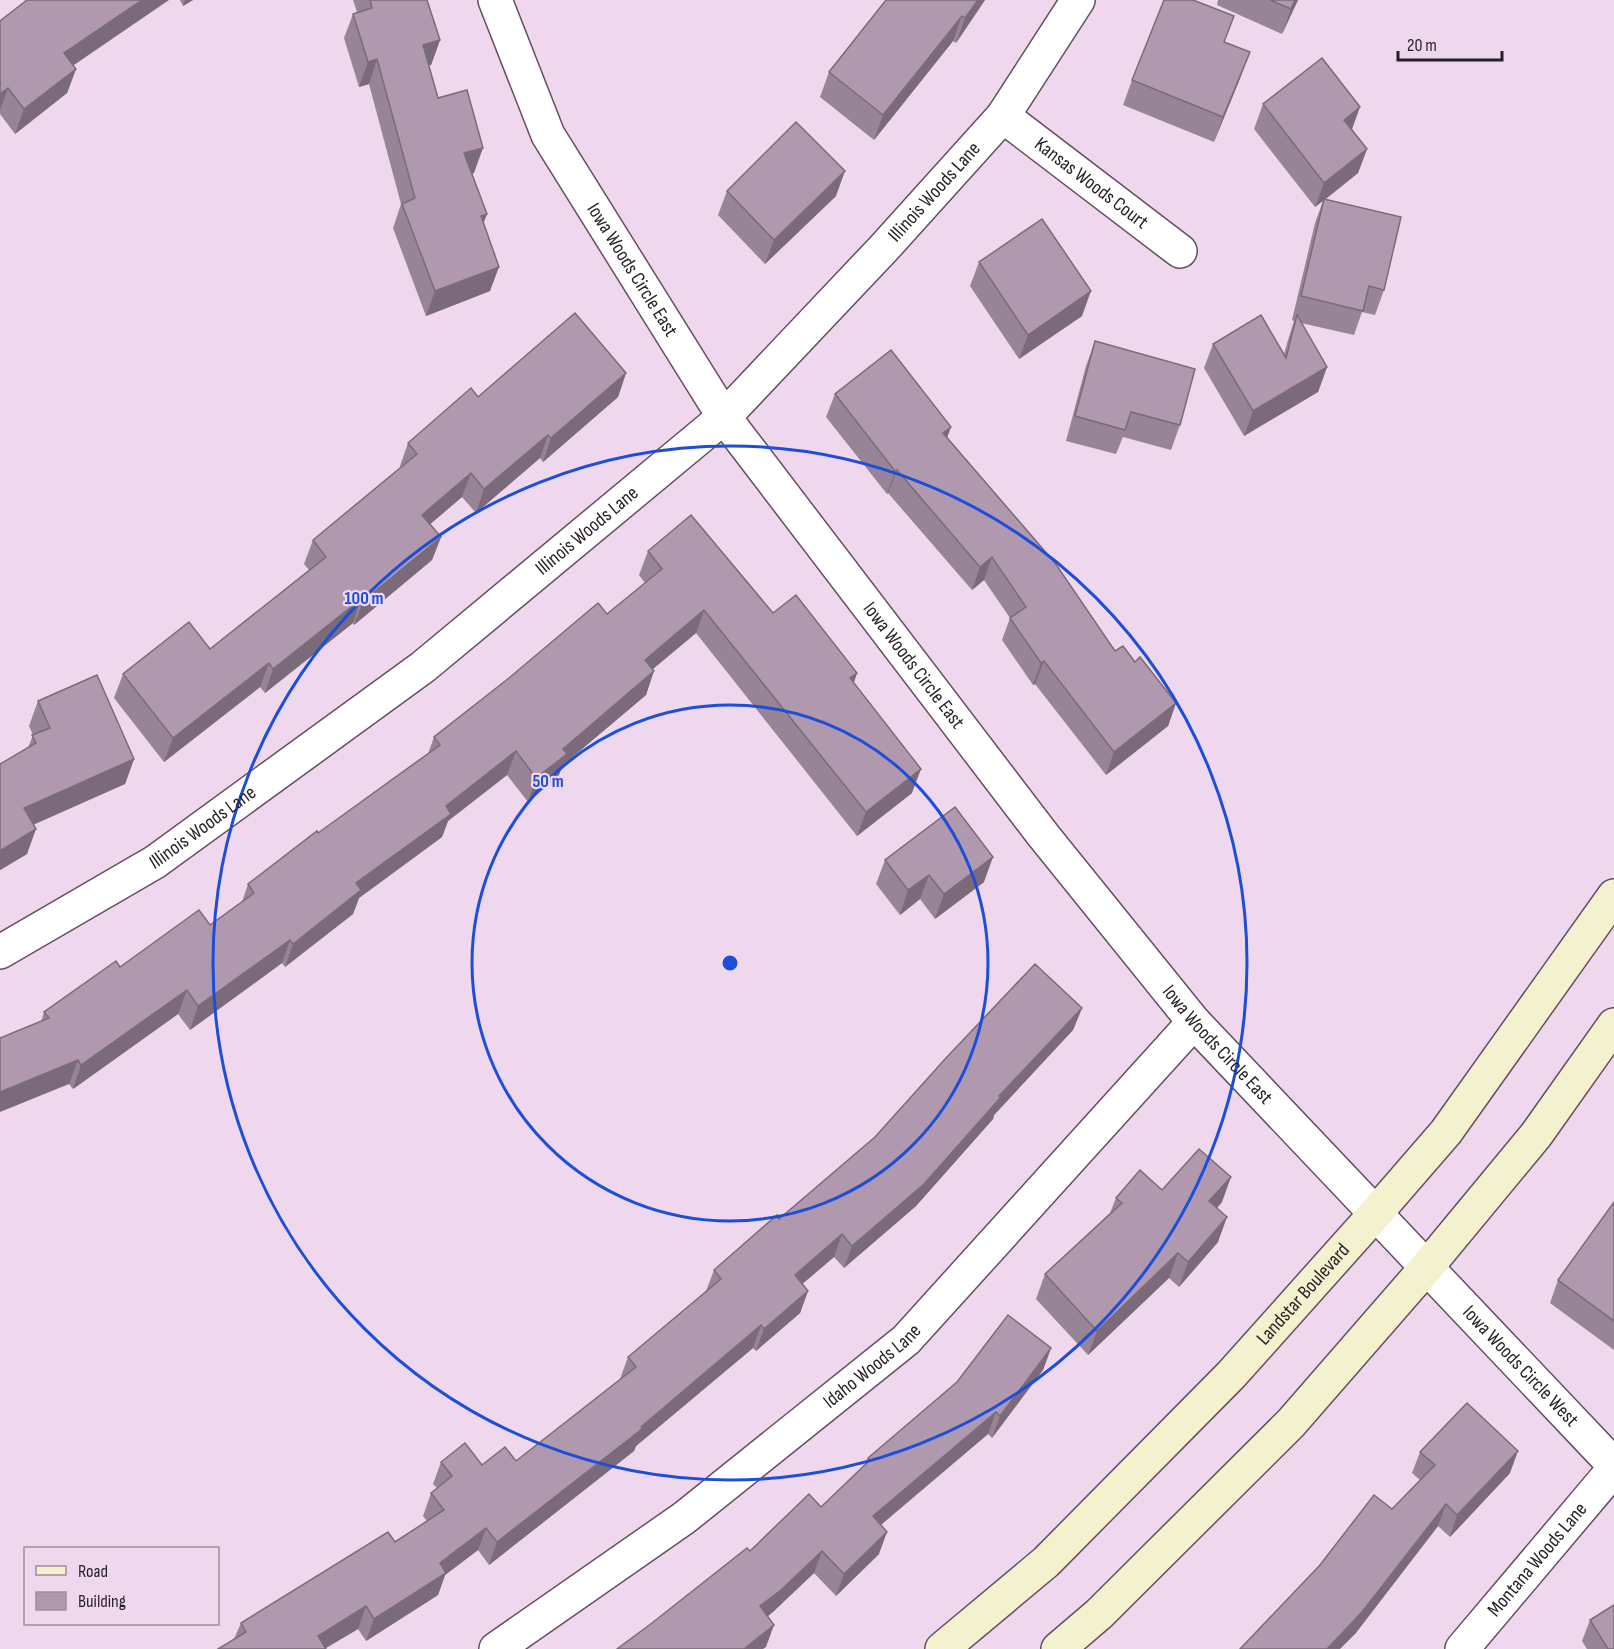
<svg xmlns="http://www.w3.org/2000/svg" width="1614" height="1649" font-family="'Sofia Sans Condensed',sans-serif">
  <rect width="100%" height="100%" fill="#efd7ee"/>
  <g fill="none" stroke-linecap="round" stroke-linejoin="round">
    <defs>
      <g id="street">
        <path id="s1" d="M 495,0 L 548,135 L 724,417 L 1043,835 L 1194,1022 L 1614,1465"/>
        <path id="s2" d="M 1003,116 L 1180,251"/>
        <path id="s3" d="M 0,952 L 155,862 L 423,667 L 724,417 L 883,249 L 1003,116 L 1078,0"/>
        <path id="s4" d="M 496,1649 L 684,1518 L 906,1340 L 1194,1022"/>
        <path id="s5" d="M 1462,1649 L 1614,1469"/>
      </g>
      <g id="secondary">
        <path id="s6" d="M 942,1649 L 1046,1562 L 1231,1375 L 1375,1214 L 1446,1132 L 1614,896"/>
        <polyline points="1058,1649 1099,1614 1291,1423 1426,1268 1536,1135 1614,1025"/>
      </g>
    </defs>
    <!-- street casing -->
    <use href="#street" stroke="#634f62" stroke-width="36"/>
    <!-- secondary casing -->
    <use href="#secondary" stroke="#634f62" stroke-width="36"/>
    <!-- street -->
    <use href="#street" stroke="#fff" stroke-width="33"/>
    <!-- secondary -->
    <use href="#secondary" stroke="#f4f1ce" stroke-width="33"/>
  </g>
  <!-- wall -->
  <g fill="#978496">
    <polygon points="180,0 193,0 183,6"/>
    <polygon points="353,0 427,0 440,40 431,65 429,65 438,98 474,173 472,174 487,214 483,223 490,291 426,316 393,228 401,204 369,84 359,87 344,38 353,14 357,12"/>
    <polygon points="985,0 956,43 953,41 874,140 820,97 829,72"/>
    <polygon points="1218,0 1298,0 1282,34 1217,5"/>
    <polygon points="0,21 73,65 76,69 67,93 15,134 0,114"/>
    <polygon points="1225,42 1241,76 1214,142 1123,105 1132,80"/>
    <polygon points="1263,104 1352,129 1367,149 1358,173 1326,199 1384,290 1375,315 1362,312 1354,335 1301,323 1327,367 1318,392 1244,436 1204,368 1213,344 1284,354 1288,340 1294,321 1292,320 1315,223 1323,201 1315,207 1254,129"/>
    <polygon points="727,191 836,196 765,264 718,215"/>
    <polygon points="979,262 1082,316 1019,359 970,286"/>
    <polygon points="1095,341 1180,425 1171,450 1123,437 1116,454 1066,441 1086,366"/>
    <polygon points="626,373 618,397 543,462 540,458 476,513 462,497 430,524 441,537 432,560 354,625 353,623 265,693 260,687 164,762 114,698 123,674 210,649 309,570 304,564 313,540 401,467 400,466 408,443 478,397"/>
    <polygon points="835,394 947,438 1115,651 1135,662 1176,703 1168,726 1106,775 1035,684 1033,685 1002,640 1010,618 984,580 972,590 888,493 887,494 826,417"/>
    <polygon points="648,551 773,613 857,673 854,683 912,793 857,836 696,633 653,669 646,695 563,765 558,777 528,802 507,775 448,821 442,837 359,898 353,914 285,967 282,963 190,1030 178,1014 73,1089 69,1084 41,1022 44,1012 120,967 210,925 242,902 248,884 428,754 434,737 607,614 645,583 639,575"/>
    <polygon points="38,701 134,759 125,784 33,824 27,854 0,870 0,764 28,748 33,735 29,726"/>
    <polygon points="885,860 984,882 935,919 920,899 900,915 876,884"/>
    <polygon points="1082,1008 1073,1030 994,1115 993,1119 916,1206 844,1268 834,1257 802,1284 808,1291 800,1313 756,1351 753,1348 636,1446 634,1451 489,1565 478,1550 445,1575 438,1595 366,1641 358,1629 326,1648 234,1639 241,1623 395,1542 427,1521 423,1516 431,1493 437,1488 433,1484 441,1462 482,1465 516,1461 620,1379 628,1357 706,1291 714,1270 779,1219"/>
    <polygon points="1162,1190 1222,1202 1217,1208 1218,1242 1179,1287 1169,1278 1088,1355 1036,1299 1045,1274 1110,1213 1116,1198"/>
    <polygon points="1614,1202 1614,1350 1550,1303 1558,1280"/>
    <polygon points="1051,1348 1043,1370 992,1438 988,1434 881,1525 879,1554 836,1596 814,1573 768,1616 766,1647 750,1551 821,1507 865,1465 868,1458"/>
    <polygon points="1420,1452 1510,1473 1450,1537 1438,1526 1355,1634 1392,1509 1420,1480 1412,1473"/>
    <polygon points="1590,1620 1614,1649 1587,1649 1582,1641"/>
  </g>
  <!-- shaded-wall -->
  <g fill="#7b6b7a">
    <polygon points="142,0 169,0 55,78 64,53"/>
    <polygon points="185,0 193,0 183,6"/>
    <polygon points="978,0 985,0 956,43 965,18"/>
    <polygon points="1295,0 1298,0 1282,34 1291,9"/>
    <polygon points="962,16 953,41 874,140 883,115"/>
    <polygon points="440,40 431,65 414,70 423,45"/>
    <polygon points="1250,52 1241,76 1214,142 1223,117"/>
    <polygon points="377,59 369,84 359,87 368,62"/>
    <polygon points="76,69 67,93 15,134 24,109"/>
    <polygon points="8,88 0,110 0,94"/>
    <polygon points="1360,107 1351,132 1344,120"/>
    <polygon points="483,148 474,173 456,178 464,153"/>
    <polygon points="1367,149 1358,173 1315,207 1324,183"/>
    <polygon points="845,171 836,196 765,264 774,240"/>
    <polygon points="487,214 478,238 481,216"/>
    <polygon points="499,267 490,291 426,316 435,291"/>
    <polygon points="1091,291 1082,316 1019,359 1028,335"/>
    <polygon points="1327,367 1318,392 1244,436 1253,411"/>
    <polygon points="626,373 618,397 543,462 551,438"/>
    <polygon points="951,427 943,449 943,433"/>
    <polygon points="548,435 540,458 476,513 484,489"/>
    <polygon points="897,470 888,493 887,494 895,471"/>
    <polygon points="471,473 462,497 414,538 422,515"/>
    <polygon points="441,537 432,560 354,625 363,601"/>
    <polygon points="992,557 984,580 972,590 980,567"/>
    <polygon points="361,599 353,623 265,693 273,669"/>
    <polygon points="704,610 696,633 636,683 645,660"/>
    <polygon points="1044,661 1035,684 1033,685 1041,663"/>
    <polygon points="269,663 260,687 164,762 173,738"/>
    <polygon points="654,671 646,695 563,765 558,777 528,802 536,778 563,749"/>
    <polygon points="857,673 848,697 850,678"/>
    <polygon points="1176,703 1168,726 1106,775 1114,752"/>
    <polygon points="516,751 507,775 448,821 442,837 359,898 353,914 285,967 293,944 356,883 446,806"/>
    <polygon points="134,759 125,784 15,833 24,808"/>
    <polygon points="921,769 912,793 857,836 866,812"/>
    <polygon points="36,829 27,854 0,870 0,851"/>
    <polygon points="993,857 984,882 935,919 944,894"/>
    <polygon points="929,875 920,899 900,915 908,890"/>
    <polygon points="290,940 282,963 190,1030 198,1006"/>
    <polygon points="187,990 178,1014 73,1089 81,1065"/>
    <polygon points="1082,1008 1073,1030 994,1115 993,1119 916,1206 844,1268 852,1246 999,1096"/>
    <polygon points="78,1060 69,1084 0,1112 0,1092"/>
    <polygon points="1231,1177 1222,1202 1201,1226 1209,1201"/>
    <polygon points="1227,1217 1218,1242 1179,1287 1188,1262"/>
    <polygon points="842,1234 834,1257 787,1297 795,1275"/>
    <polygon points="1178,1253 1169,1278 1088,1355 1097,1331"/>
    <polygon points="808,1291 800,1313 756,1351 764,1329"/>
    <polygon points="761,1325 753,1348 636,1446 634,1451 489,1565 497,1542 641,1427"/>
    <polygon points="1051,1348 1043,1370 992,1438 1000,1416"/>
    <polygon points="996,1412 988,1434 865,1538 873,1516"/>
    <polygon points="1518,1451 1510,1473 1450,1537 1457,1515"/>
    <polygon points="1446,1504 1438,1526 1355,1634 1340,1649 1327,1649"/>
    <polygon points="486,1528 478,1550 445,1575 438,1595 366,1641 374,1619 440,1563"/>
    <polygon points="887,1532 879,1554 836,1596 844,1574"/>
    <polygon points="822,1551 814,1573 773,1612 752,1628 760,1606"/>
    <polygon points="366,1606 358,1629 324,1649 318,1636"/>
    <polygon points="774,1625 766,1647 763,1649 744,1649"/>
  </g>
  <!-- building -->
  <g fill="#b099af" stroke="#7b6b7a" stroke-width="1.5">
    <polygon points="27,0 142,0 64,53 76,69 24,109 8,88 0,94 0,21"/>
    <polygon points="370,0 427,0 440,40 423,45 438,98 467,90 483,148 464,153 487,214 481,216 499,267 435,291 402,204 415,198 377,59 368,62 353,14 372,8"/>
    <polygon points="886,0 978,0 965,18 962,16 883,115 829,72"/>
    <polygon points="1164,0 1193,0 1234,16 1224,42 1250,52 1223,117 1132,80"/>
    <polygon points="1270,0 1295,0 1291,9"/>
    <polygon points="1322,58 1360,107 1344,120 1367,149 1324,183 1263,104"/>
    <polygon points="796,122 845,171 774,240 727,191"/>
    <polygon points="1324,199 1401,217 1384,290 1369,286 1363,311 1301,296"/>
    <polygon points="1042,219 1091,291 1028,335 979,262"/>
    <polygon points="575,313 626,373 551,438 548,435 484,489 471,473 422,515 441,537 363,601 361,599 273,669 269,663 173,738 123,674 189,622 210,649 326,557 313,540 417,454 408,443 471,388 478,397"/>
    <polygon points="1261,315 1286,358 1297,315 1327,367 1253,411 1213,344"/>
    <polygon points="1095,341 1195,369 1180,425 1131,412 1125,430 1075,416"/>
    <polygon points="891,350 951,427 943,433 1055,563 1115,651 1123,646 1135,662 1140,657 1176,703 1114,752 1044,661 1041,663 1010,618 1026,607 992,557 980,567 897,470 895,471 835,394"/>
    <polygon points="691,515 773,613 796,595 857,673 850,678 921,769 866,812 704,610 645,660 654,671 563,749 567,754 536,778 516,751 446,806 451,814 356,883 361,890 293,944 290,940 198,1006 187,990 81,1065 78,1060 0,1092 0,1038 49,1018 44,1012 116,961 120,967 199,910 210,925 254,893 248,884 317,831 318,833 440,745 434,737 509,678 598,603 607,614 662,569 648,551"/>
    <polygon points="97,675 134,759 24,808 36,829 0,851 0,764 36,743 32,735 50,728 38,701"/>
    <polygon points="955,807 993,857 944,894 929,875 908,890 885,860"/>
    <polygon points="1035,964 1082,1008 999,1096 1001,1097 924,1184 852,1246 842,1234 795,1275 808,1291 764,1329 761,1325 641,1427 642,1429 497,1542 486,1528 440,1563 446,1573 374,1619 366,1606 318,1636 326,1649 218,1649 246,1632 241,1623 388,1532 395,1542 444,1510 431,1493 452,1476 441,1462 465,1443 482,1465 505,1447 516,1461 636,1367 628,1357 721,1279 714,1270 777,1215 779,1219 875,1137 946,1058"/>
    <polygon points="1199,1149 1231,1177 1209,1201 1227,1217 1188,1262 1178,1253 1097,1331 1045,1274 1122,1203 1116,1198 1140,1170 1162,1190"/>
    <polygon points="1614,1202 1614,1321 1558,1280"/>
    <polygon points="1008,1315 1051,1348 1000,1416 996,1412 873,1516 887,1532 844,1574 822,1551 781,1590 760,1606 774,1625 744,1649 617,1649 652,1623 747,1548 750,1551 809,1494 821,1507 870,1460 868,1458 957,1382"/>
    <polygon points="1467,1403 1518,1451 1457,1515 1446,1504 1362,1612 1327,1649 1240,1649 1320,1565 1374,1495 1392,1509 1435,1465 1420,1452"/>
    <polygon points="1614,1605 1614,1649 1608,1649 1590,1620"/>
  </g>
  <!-- distance rings -->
  <g fill="none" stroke="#1d4ed8" stroke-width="3">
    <circle cx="730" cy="963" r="258"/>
    <circle cx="730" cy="963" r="517"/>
  </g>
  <g text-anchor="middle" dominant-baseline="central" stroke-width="4.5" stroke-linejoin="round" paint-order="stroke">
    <!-- street labels -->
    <g font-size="20" fill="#271f27" stroke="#efd7ee">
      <text stroke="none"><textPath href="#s2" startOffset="111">Kansas Woods Court</textPath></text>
      <text stroke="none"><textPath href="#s3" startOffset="1210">Illinois Woods Lane</textPath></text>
      <text stroke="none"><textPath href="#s1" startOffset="304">Iowa Woods Circle East</textPath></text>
      <text stroke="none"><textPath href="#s3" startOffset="724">Illinois Woods Lane</textPath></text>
      <text stroke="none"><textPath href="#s1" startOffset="790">Iowa Woods Circle East</textPath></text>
      <text stroke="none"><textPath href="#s3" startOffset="238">Illinois Woods Lane</textPath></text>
      <text stroke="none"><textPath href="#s1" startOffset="1276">Iowa Woods Circle East</textPath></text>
      <text stroke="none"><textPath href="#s6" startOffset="507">Landstar Boulevard</textPath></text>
      <text stroke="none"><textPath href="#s4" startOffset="471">Idaho Woods Lane</textPath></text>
      <text stroke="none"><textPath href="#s1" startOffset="1718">Iowa Woods Circle West</textPath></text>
      <text stroke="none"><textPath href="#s5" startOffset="117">Montana Woods Lane</textPath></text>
    </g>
  </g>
  <circle cx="730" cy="963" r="9" fill="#1d4ed8" stroke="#efd7ee" stroke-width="3"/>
  <g font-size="18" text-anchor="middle" font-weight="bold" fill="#1d4ed8" stroke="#efd7ee" stroke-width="4.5" stroke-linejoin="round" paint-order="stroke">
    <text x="364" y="604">100 m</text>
    <text x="548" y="787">50 m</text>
  </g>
  <!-- legend -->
  <rect x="24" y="1547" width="195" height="78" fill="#efd7ee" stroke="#9f8d9e" stroke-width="1.5"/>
  <rect x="36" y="1566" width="30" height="9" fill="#f4f1ce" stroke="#9f8d9e" stroke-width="1.5"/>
  <text x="78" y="1577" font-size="18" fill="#271f27">Road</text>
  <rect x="36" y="1592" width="30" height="18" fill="#b099af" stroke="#9f8d9e" stroke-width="1.5"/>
  <text x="78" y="1607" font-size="18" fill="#271f27">Building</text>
  <!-- scale -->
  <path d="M1398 51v9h104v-9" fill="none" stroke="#271f27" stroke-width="3"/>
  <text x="1407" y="51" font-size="18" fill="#271f27" stroke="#efd7ee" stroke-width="4.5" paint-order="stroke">20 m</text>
</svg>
